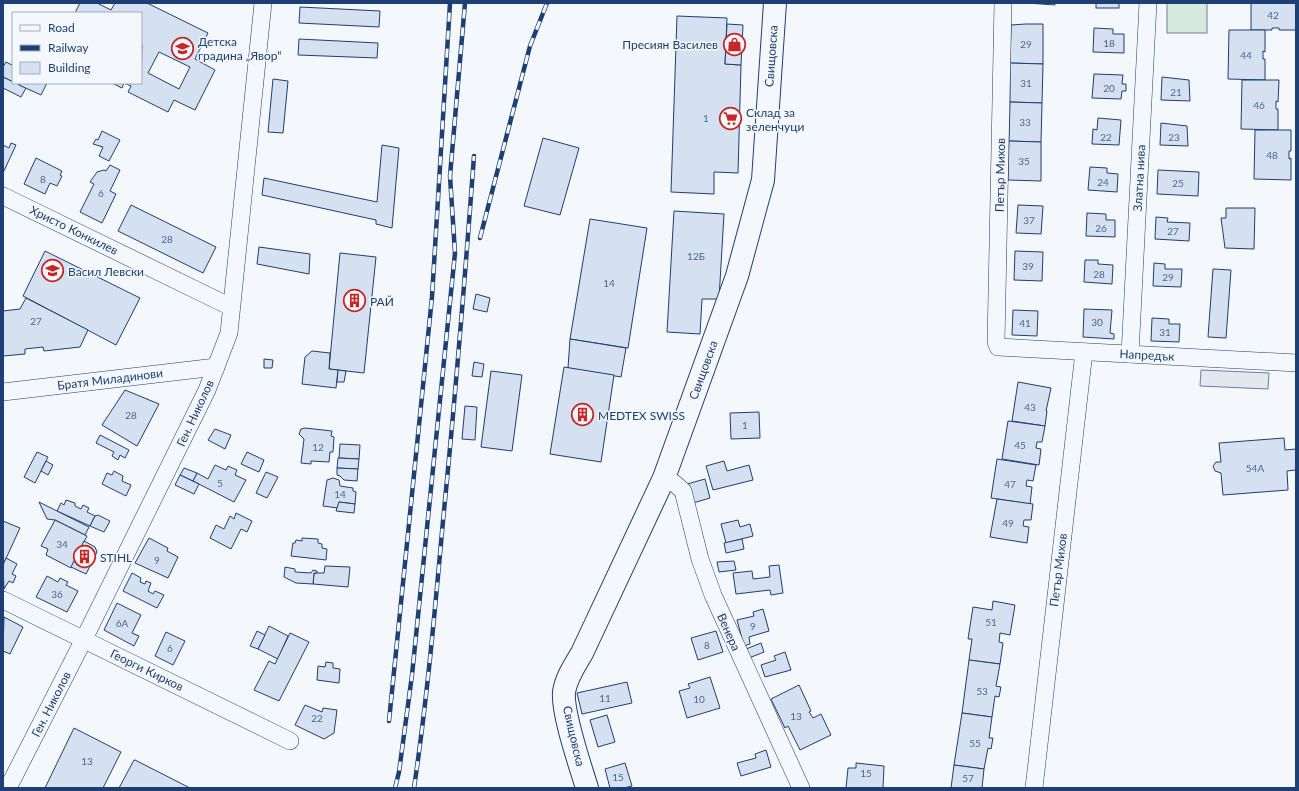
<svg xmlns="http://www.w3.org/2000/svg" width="1299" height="791" font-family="Lato,sans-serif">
  <rect width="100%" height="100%" fill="#f4f7fb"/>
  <!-- green -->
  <rect fill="#d7e8df" stroke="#687fa3" x="1167" y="3" width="40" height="30"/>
  <!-- parking -->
  <polygon fill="#e3e8f0" stroke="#687fa3" points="1201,370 1269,373 1268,389 1200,386"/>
  <!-- building -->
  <g fill="#d5e0f0" stroke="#1d3f73" fill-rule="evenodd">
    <path d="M 80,3 L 97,3 L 111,10 L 115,3 L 147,3 L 208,33 L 195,59 L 215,70 L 195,110 L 174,100 L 168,112 L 128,92 L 131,86 L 124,83 L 141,83 L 142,45 L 141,45 L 141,13 L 75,13 ZM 159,52 L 190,67 L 179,89 L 148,73 Z"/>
    <polygon points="1027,3 1055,3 1055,5"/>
    <rect x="1096" y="3" width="23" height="5"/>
    <polygon points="1251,3 1296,3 1296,30 1279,30 1279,28 1272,28 1272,30 1251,30"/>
    <polygon points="300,7 380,11 379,27 299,23"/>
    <polygon points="677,16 727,18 725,64 741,65 738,173 714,172 714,194 671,192"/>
    <polygon points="727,24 743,25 741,65 725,64"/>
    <polygon points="1026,24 1043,24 1043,64 1010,63 1011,25"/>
    <polygon points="1094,28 1113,29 1113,34 1124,34 1124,53 1093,52"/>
    <polygon points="1229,30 1265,30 1265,52 1263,51 1263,59 1265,59 1265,80 1228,79"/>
    <polygon points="299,39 378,43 377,58 298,55"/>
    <polygon points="6,62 12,65 13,62 13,82 3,77 3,67"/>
    <polygon points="1010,63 1043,64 1042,103 1010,102"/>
    <polygon points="1094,74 1123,75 1122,84 1126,84 1126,91 1122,91 1121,99 1092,98"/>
    <polygon points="3,77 26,88 21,97 3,88"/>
    <polygon points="1162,77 1189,80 1190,101 1161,100"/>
    <polygon points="273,79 288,81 283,133 268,132"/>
    <polygon points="1242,80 1279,80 1278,102 1276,101 1276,109 1278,109 1278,130 1241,129"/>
    <polygon points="20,83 47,83 41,95 19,85"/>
    <polygon points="112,83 124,83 122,88"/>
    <polygon points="1010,102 1042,103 1041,142 1009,141"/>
    <polygon points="1098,118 1121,120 1119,145 1092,144 1093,129 1097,130"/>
    <polygon points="1161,123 1187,126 1188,146 1160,145"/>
    <polygon points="1255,130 1291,130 1291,151 1289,151 1289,159 1291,158 1291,180 1254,179"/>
    <polygon points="102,131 120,140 109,161 99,156 103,147 93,144 96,139 98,140"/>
    <polygon points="543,138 579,148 560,215 524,206"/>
    <polygon points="1009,141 1041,142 1041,181 1008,180"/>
    <polygon points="11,143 16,145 3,173 3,145 9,148"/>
    <polygon points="382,145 399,148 392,228 376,224 376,220 262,195 264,178 377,202"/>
    <polygon points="36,158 62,171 60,175 62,176 57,186 50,183 45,194 24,184"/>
    <polygon points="110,165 120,170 110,191 116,194 102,223 80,212 94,184 90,182 97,172 104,170 106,171"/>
    <polygon points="1090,167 1107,168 1107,173 1118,174 1117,192 1088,190"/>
    <polygon points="1158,170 1199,172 1198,196 1157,194"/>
    <polygon points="131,205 216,247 203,273 118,231"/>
    <polygon points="1018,205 1043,206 1041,234 1016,233"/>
    <polygon points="1226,208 1255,208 1254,249 1225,248 1221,218 1226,218"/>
    <polygon points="674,211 724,214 719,299 702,299 700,334 667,332"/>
    <polygon points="1087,213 1106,214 1106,220 1115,220 1115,237 1086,236"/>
    <polygon points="1156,217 1168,218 1167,222 1190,223 1189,241 1155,239"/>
    <polygon points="590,219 647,228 628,348 570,339"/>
    <polygon points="259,247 310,254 309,274 257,264"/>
    <polygon points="45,251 140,298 116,345 23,296"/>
    <polygon points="1015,251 1043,252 1042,281 1014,280"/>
    <polygon points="340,253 376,257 364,373 329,369"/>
    <polygon points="1085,260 1098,260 1098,264 1113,265 1112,284 1084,282"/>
    <polygon points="1154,263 1165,264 1165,269 1182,269 1181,287 1153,286"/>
    <polygon points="1213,269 1231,270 1226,338 1208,337"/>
    <polygon points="476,294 490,298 487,312 473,309"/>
    <polygon points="26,298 88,330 80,347 44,351 43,347 25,349 25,354 3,356 3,311 20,309"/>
    <polygon points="1084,309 1112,310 1110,333 1114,334 1114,339 1083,337"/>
    <polygon points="1013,310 1038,311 1037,336 1012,335"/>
    <polygon points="1152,318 1169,319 1169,324 1180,324 1179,342 1151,341"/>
    <polygon points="570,339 626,348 621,377 568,368"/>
    <polygon points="312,351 330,353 329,369 338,370 336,388 302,384 305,357"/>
    <polygon points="264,359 273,360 272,368 264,368"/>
    <polygon points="474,362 484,364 482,377 472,376"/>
    <polygon points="564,367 614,375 601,462 550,454"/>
    <polygon points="338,370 346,371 344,382 337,382"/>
    <polygon points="491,371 522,375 512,451 481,447"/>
    <polygon points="1018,382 1051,388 1046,411 1047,411 1045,426 1012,421"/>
    <polygon points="125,390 159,404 137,446 102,425"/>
    <polygon points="465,406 477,407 475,440 462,439"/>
    <polygon points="759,412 760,438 731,439 730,413"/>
    <polygon points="1008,421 1045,426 1042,442 1037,442 1036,448 1041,449 1039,465 1002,459"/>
    <polygon points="305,428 332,431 331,436 334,437 333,452 330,452 329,462 311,461 311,464 301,463 304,439 299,434 301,429"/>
    <polygon points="215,429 231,435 225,449 208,440"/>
    <polygon points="100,435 129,450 125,458 120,455 118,460 112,456 114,452 96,443"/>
    <polygon points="1284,438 1285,450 1296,449 1296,470 1287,471 1288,490 1223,495 1221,473 1215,471 1213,466 1216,462 1221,462 1219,443"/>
    <polygon points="340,444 360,445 359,459 339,458"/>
    <polygon points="37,452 48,457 35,483 24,477"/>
    <polygon points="247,452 264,460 259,472 241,464"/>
    <polygon points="338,458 359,459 358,469 337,468"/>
    <polygon points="997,459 1036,465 1033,481 1027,480 1026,486 1032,487 1030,504 991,498"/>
    <polygon points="46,461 53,465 48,475 41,471"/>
    <polygon points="724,461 727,471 749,465 753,480 713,490 706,466"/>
    <polygon points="215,465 226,470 228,466 237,470 235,475 246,480 234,502 193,481 197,473 208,479"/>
    <polygon points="184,468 197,473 193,481 180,475"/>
    <polygon points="337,468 358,469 357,481 344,480 340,476 337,475"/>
    <polygon points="114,471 123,476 122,481 131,485 126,496 102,484 107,473 112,475"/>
    <polygon points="266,472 278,477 267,498 256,493"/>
    <polygon points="180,475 199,484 194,494 175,485"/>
    <polygon points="333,478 339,480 340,486 353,488 353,491 356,492 355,504 339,502 338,508 323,506 327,480"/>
    <polygon points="705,479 710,498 693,503 687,484"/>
    <polygon points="997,499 1033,504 1031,520 1024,520 1023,526 1029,527 1027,543 990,537"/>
    <polygon points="66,500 75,503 75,506 81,509 83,505 89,508 87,512 95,516 90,526 57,511 61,503 64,505"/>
    <polygon points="39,502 89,527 85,535 55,520 47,519"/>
    <polygon points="339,502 355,504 354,513 336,511"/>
    <polygon points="236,513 252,521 247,532 241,529 231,549 210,538 216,525 224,529 230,516 234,519"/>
    <polygon points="98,515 110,521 104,532 90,526 95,516"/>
    <polygon points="55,520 87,536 71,568 46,555 48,549 41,546"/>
    <polygon points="738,520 740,527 750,524 753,536 726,543 721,524"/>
    <polygon points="3,521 20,528 3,565"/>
    <polygon points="149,538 168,548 167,551 178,557 168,578 135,563"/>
    <polygon points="302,538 318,539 318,543 322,544 322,548 327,549 326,560 291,556 293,543 295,543 296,540 302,541"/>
    <polygon points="742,539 744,549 726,553 724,543"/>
    <polygon points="84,541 95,547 97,552 86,574 71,567"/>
    <polygon points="6,558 17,564 12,574 16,576 13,583 9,581 4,589 3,565"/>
    <polygon points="734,561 736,570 719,572 717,562"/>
    <polygon points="779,565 783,593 771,595 770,590 736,594 733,573 752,571 753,579 770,577 769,566"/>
    <polygon points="325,566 350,567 348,587 313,584 314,573 324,573"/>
    <polygon points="285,567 295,569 295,572 311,573 313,570 317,571 317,573 314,573 313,584 296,583 284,577"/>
    <polygon points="132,573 141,578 140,582 145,584 146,581 151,583 148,591 153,594 155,591 164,595 157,608 123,591"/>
    <polygon points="47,576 58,582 60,578 68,582 66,585 78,591 67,612 36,597"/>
    <polygon points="993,601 1015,605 1010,635 1000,633 999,642 1003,643 1000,664 969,660 972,639 968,639 973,607 992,610"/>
    <polygon points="117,603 141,615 132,633 139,636 134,646 104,630"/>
    <polygon points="763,609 769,631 749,637 750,644 744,646 737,620 754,616 753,612"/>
    <polygon points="4,617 23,627 10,654 3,651"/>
    <polygon points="269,626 288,636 278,659 258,649"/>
    <polygon points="257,631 265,635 258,649 250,646"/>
    <polygon points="716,631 723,652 698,660 691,638"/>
    <polygon points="166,632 185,641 173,665 155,656"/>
    <polygon points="290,633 309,642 279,701 254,690 269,661 275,664"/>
    <polygon points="761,643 764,652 749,658 746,649"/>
    <polygon points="785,652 791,670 765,677 761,665 776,660 774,656"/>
    <polygon points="969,660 1000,664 996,686 1001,687 999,697 995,696 992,717 962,713"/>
    <polygon points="326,662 333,663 333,668 340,669 339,683 317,680 318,666 325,667"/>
    <polygon points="710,677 720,708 687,718 679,691 690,688 688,684"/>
    <polygon points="627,682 632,703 582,714 577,693"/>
    <polygon points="799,685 811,711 809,712 813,718 821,714 831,735 800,750 788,726 785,728 771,699"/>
    <polygon points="305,705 322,712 323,708 337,710 334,733 324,739 295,725"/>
    <polygon points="962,713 992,717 989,738 993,738 991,749 988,748 984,769 954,765"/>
    <polygon points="607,715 615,742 598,747 590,720"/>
    <polygon points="74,728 121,752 103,788 45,788"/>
    <polygon points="766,750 771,767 741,776 737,763 756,758 755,754"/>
    <polygon points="134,760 135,760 190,788 119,788"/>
    <polygon points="625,763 632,786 624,788 610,788 605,769"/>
    <polygon points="856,763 884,766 883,788 887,788 846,788 848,768 856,768"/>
    <polygon points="954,765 984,769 982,788 951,788"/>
  </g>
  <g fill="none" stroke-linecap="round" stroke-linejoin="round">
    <defs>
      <g id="minor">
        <polyline points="1003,3 996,342 998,347 1296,363"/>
        <polyline points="3,196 231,307"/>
        <polyline points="1130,354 1148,3"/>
        <polyline points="3,392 216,367"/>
        <polyline points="664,478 674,483 683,491 700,559 713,595 801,788"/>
        <polyline points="3,600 290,741"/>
        <polyline points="8,788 84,639 207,390 229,333 263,3"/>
        <polyline points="1034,788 1084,352"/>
      </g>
      <path id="tertiary" d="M 587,788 C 580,765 562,713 564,692 C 566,678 575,665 582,653 L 664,478 L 737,276 L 763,180 L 775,3"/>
    </defs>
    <!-- minor casing -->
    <use href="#minor" stroke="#1d3f73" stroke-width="18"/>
    <!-- tertiary casing -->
    <use href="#tertiary" stroke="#1d3f73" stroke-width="24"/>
    <!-- minor -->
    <use href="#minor" stroke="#f4f7fb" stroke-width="17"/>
    <!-- tertiary -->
    <use href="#tertiary" stroke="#f4f7fb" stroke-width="22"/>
    <defs>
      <g id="rail">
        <polyline points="480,238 530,46 547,3"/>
        <polyline points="389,721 432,297 450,3"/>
        <polyline points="395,788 399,772 412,675 455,253 450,176 465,3"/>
        <path d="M 414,788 C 427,700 435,610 443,521 C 455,400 465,278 474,156"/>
      </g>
    </defs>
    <!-- rail casing -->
    <use href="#rail" stroke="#1d3f73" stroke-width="4.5"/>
    <!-- rail -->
    <use href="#rail" stroke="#f4f7fb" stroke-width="3" stroke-dasharray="9" stroke-linecap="butt"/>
  </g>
  <!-- icons -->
  <defs>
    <symbol id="shop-ring" viewBox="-11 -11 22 22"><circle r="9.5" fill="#f4f7fb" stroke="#c62828" stroke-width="1.5"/><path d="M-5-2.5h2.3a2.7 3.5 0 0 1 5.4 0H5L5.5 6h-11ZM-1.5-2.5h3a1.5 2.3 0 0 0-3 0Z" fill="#c62828"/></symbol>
    <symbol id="school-ring" viewBox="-11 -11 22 22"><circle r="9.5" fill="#f4f7fb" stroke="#c62828" stroke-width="1.5"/><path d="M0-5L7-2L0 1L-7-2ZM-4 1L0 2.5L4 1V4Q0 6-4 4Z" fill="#c62828"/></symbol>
    <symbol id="supermarket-ring" viewBox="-11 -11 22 22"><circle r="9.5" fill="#f4f7fb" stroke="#c62828" stroke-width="1.5"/><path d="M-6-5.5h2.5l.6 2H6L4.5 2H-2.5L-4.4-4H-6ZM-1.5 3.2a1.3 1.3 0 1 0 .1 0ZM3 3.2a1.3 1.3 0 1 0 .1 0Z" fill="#c62828"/></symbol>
    <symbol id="building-ring" viewBox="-11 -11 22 22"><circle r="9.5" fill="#f4f7fb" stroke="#c62828" stroke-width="1.5"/><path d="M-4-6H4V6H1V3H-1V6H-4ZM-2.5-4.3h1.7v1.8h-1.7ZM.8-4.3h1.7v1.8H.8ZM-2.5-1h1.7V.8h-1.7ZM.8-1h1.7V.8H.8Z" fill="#c62828"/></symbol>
  </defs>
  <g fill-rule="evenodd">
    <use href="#shop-ring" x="722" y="32" width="25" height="25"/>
    <use href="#school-ring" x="170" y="36" width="25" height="25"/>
    <use href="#supermarket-ring" x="718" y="106" width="25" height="25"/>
    <use href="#school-ring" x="40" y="258" width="25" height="25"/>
    <use href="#building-ring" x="342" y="288" width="25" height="25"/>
    <use href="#building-ring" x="570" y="402" width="25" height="25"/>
    <use href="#building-ring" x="72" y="544" width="25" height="25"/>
  </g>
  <g text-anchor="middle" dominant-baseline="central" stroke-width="3" stroke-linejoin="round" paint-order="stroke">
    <!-- number labels -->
    <g font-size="10" fill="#4b6792">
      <text x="1273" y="15">42</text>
      <text x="1109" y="43">18</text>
      <text x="1026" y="44">29</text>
      <text x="1246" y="55">44</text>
      <text x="1026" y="83">31</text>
      <text x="1109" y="88">20</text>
      <text x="1176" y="92">21</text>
      <text x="1259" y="105">46</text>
      <text x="706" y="118">1</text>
      <text x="1025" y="122">33</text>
      <text x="1106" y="137">22</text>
      <text x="1174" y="137">23</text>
      <text x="1272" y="155">48</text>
      <text x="1024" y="161">35</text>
      <text x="43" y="179">8</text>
      <text x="1103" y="182">24</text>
      <text x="1178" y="183">25</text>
      <text x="101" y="193">6</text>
      <text x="1029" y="220">37</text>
      <text x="1101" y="228">26</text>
      <text x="1173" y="231">27</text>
      <text x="167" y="239">28</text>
      <text x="696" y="256">12Б</text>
      <text x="1028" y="266">39</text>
      <text x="1099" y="274">28</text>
      <text x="1168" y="277">29</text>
      <text x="609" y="283">14</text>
      <text x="36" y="321">27</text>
      <text x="1097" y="322">30</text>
      <text x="1025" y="323">41</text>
      <text x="1165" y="332">31</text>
      <text x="1030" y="407">43</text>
      <text x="131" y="415">28</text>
      <text x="745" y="425">1</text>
      <text x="1020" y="445">45</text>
      <text x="318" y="447">12</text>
      <text x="1255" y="468">54А</text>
      <text x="220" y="483">5</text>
      <text x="1010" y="484">47</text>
      <text x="340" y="494">14</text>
      <text x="1008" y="523">49</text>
      <text x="62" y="544">34</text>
      <text x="157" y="560">9</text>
      <text x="57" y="594">36</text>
      <text x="991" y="622">51</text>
      <text x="122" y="623">6А</text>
      <text x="753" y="626">9</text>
      <text x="707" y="645">8</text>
      <text x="170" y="648">6</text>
      <text x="982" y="691">53</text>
      <text x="605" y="698">11</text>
      <text x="699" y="699">10</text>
      <text x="796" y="716">13</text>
      <text x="317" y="718">22</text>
      <text x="975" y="743">55</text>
      <text x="87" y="761">13</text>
      <text x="866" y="773">15</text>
      <text x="618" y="777">15</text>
      <text x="968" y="778">57</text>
    </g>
    <!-- poi labels -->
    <g font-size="12" fill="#1d3f73" stroke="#f4f7fb" text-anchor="start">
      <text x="198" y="41">Детска<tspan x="198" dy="14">градина „Явор“</tspan></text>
      <text x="718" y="44" text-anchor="end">Пресиян Василев</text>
      <text x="746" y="112">Склад за<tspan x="746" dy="14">зеленчуци</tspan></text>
      <text x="68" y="271">Васил Левски</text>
      <text x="370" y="301">РАЙ</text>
      <text x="598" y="415">MEDTEX SWISS</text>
      <text x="100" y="557">STIHL</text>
    </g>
    <!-- street labels -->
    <g font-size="12" fill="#1d3f73" stroke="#f4f7fb">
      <text transform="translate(771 56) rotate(-86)">Свищовска</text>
      <text transform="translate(1000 175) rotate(-89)">Петър Михов</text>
      <text transform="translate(1139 178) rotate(-87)">Златна нива</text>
      <text transform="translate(74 230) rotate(26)">Христо Конкилев</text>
      <text transform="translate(1147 355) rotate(3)">Напредък</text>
      <text transform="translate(703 370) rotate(-70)">Свищовска</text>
      <text transform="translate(110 379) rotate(-7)">Братя Миладинови</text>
      <text transform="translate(195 413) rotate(-65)">Ген. Николов</text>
      <text transform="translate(1058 570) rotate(-83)">Петър Михов</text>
      <text transform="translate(729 632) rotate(66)">Венера</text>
      <text transform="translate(147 670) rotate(26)">Георги Кирков</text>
      <text transform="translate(51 704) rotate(-63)">Ген. Николов</text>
      <text transform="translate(574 736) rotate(77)">Свищовска</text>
    </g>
  </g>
  <!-- border -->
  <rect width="1299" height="791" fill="none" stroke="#1d3f73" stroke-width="8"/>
  <!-- legend -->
  <rect x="12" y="12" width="130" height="72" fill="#f4f7fb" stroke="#9eadc5"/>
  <rect x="20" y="25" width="20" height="6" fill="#f4f7fb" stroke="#9eadc5"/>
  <text x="48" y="32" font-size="12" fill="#1d3f73">Road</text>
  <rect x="20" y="45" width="20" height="6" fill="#1d3f73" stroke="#9eadc5"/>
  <text x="48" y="52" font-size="12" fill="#1d3f73">Railway</text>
  <rect x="20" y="62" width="20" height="12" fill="#d5e0f0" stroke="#9eadc5"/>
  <text x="48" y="72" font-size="12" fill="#1d3f73">Building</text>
</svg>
